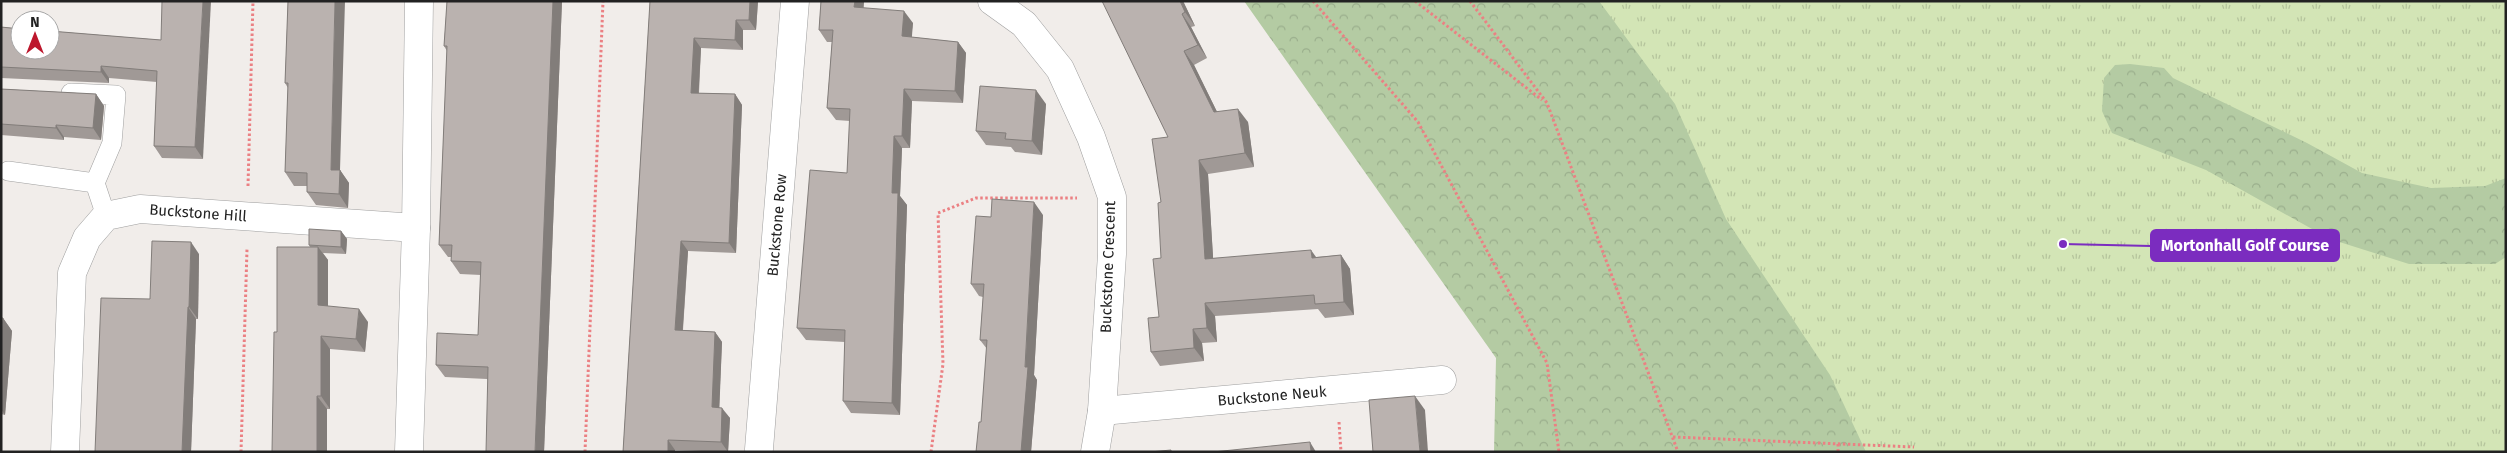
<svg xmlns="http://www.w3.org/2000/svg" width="2507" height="453" font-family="'Fira Sans',sans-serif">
  <defs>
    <pattern id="grass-tufts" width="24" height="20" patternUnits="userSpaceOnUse" patternTransform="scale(1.25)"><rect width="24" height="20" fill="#d3e5b6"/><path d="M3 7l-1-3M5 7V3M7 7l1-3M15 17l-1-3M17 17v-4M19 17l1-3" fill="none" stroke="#b5c49c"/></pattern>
    <pattern id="forest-crowns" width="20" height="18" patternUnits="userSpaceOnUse" patternTransform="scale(1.25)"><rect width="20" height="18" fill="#b4cba3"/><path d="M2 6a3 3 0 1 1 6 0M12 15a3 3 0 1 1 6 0" fill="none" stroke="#9aae8c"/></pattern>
  </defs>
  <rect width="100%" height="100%" fill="#f1edea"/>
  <!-- grass -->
  <polygon fill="url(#grass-tufts)" points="1466,1 2506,1 2506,452 1778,452"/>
  <!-- forest -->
  <g fill="url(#forest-crowns)">
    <polygon points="1244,1 1599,1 1675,104 1726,219 1830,375 1866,452 1494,452 1496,358"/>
    <polygon points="2130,64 2164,68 2173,78 2307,143 2362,173 2431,188 2485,186 2506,178 2506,257 2495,264 2409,264 2330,239 2206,170 2112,133 2102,111 2104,78 2115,65"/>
  </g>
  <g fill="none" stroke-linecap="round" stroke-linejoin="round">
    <defs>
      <g id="service">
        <polyline points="71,93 116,95 112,143 95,183"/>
        <polyline points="8,171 95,183 106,216"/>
      </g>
      <g id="minor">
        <polyline points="992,1 1024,24 1060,69 1091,137 1112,197 1112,254 1102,411 1095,452"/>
        <polyline points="1102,411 1442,380"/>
        <polyline points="759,449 795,1"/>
        <polyline points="65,452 72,273 87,238 106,216 140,209 416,228"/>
        <polyline points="409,452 416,228 419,1"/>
      </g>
    </defs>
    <!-- service casing -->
    <use href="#service" stroke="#9f9f9f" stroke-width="20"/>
    <!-- minor casing -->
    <use href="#minor" stroke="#9f9f9f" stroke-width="29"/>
    <!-- path -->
    <g stroke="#eb8083" stroke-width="3" stroke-dasharray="2.5 2.5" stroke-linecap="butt">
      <polyline points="1313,1 1418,122 1547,363 1559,452"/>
      <polyline points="1415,1 1542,100"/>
      <polyline points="1470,1 1547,103 1678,452"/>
      <polyline points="248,186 253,1"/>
      <polyline points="1339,422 1341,452"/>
      <polyline points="1673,437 1914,447"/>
      <polyline points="1838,444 1838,452"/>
      <polyline points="241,452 247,249"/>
      <polyline points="585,452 603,1"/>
      <polyline points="931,452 943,364 938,213 976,198 1077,198"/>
    </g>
    <!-- service -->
    <use href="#service" stroke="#fff" stroke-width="19"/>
    <!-- minor -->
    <use href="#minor" stroke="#fff" stroke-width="28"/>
  </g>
  <!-- wall -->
  <g fill="#a09996">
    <polygon points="288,1 340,170 349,183 348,208 316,205 307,192 307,186 294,186 285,172 288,88 285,83"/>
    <polygon points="447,1 562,1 544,452 487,379 445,377 436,365 478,335 481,275 460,274 451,261 451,257 448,257 439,245 447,51 444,46"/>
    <polygon points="650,1 758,1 756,30 743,30 743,50 701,48 699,93 735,94 742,105 736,253 688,251 683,330 715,332 722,342 719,408 730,418 728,452 675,450 623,452"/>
    <polygon points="821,1 864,1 863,8 913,23 911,37 958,42 966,53 963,103 912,101 910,148 902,148 900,196 907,205 900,415 851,413 843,401 845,342 806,340 797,328 847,173 850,121 836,120 827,108 832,42 827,42 819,30"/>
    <polygon points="1183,1 1195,26 1191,27 1207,58 1194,65 1217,112 1248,122 1254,167 1208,174 1213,258 1316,257 1341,255 1350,269 1354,315 1325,318 1318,309 1215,316 1217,342 1202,343 1204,361 1160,366 1151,352 1159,317 1161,258 1168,137"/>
    <polygon points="1,27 161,40 203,159 162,158 154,146 157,82 109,78 109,83 1,78"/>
    <polygon points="1,89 96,94 104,106 101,140 64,137 64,140 1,135"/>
    <polygon points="1046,104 1042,155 1015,152 1011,147 986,145 976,131"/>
    <polygon points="1043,215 1034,375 1037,380 1031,452 976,452 981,422 987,349 980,340 983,297 979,296 971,284 991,217"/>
    <polygon points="341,231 347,239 346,254 323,253 328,260 328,306 368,322 365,352 330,349 330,409 327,409 327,452 277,332 310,247 309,245"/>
    <polygon points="199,254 198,319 196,319 191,452 95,452 150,299"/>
    <polygon points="1,318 3,318 12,331 5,415 1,414"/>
  </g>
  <!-- shaded-wall -->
  <g fill="#827d7a">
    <polygon points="203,1 211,1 203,159 195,147"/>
    <polygon points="335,1 345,1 340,170 349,183 348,208 339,194 331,170"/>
    <polygon points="553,1 562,1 544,452 535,452"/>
    <polygon points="750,1 758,1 756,30 749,20"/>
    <polygon points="855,1 864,1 863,19 854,7"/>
    <polygon points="1180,1 1183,1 1195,26 1185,12"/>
    <polygon points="904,11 913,23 911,48 902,36"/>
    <polygon points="1182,14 1191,27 1207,58 1198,45"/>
    <polygon points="736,20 743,30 743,50 735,40"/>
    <polygon points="694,38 701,48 698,103 691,93"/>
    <polygon points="958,42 966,53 963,103 955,91"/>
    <polygon points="1184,51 1194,65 1224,126 1214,112"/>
    <polygon points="101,66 109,78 109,83 101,72"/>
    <polygon points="904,89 912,101 910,148 902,136"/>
    <polygon points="1036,90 1046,104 1042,155 1032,141"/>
    <polygon points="96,94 104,106 101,140 93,128"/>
    <polygon points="735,94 742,105 736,253 729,243"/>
    <polygon points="1238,109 1248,122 1254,167 1245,153"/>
    <polygon points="56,125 64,137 64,140 56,128"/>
    <polygon points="894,136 902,148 900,196 907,205 900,415 892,403 892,193"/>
    <polygon points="1199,160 1208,174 1214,273 1205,259"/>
    <polygon points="1034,202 1043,215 1034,375 1037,380 1031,452 1021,452"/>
    <polygon points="341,231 347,239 346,254 341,247"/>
    <polygon points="681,241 688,251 682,340 675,330"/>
    <polygon points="191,242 199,254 198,319 189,307"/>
    <polygon points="318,247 328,260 328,318 318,305"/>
    <polygon points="1311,250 1321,264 1312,258"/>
    <polygon points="1341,255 1350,269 1354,315 1344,302"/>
    <polygon points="1205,303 1215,316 1217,342 1207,328"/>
    <polygon points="188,307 196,319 191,452 182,452"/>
    <polygon points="359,309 368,322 365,352 356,339"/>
    <polygon points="3,318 12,331 5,415 1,409 1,336"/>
    <polygon points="1193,329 1202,343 1204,361 1194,348"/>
    <polygon points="715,332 722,342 719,417 712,407"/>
    <polygon points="321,336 330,349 330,409 321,396"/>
    <polygon points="317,396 327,409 327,452 317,452"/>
    <polygon points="1415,396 1425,410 1428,452 1420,452"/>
    <polygon points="722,408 730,418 728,452 721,442"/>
    <polygon points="668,440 675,450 675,452 668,452"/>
    <polygon points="1310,442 1316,452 1311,452"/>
  </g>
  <!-- building -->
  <g fill="#bab2af" stroke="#827d7a">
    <polygon points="162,1 203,1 195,147 154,146 157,71 101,66 101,72 1,67 1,27 20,29 20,50 50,50 50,31 161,40"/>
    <polygon points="288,1 335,1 331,170 340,170 339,194 307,192 307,173 285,172 288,83 285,83"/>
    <polygon points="447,1 553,1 535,452 486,452 488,367 436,365 437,333 478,335 481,262 451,261 452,245 439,245 447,46 444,46"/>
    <polygon points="650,1 750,1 749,20 736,20 735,40 694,38 691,93 735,94 729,243 681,241 675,330 715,332 712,407 722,408 721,442 668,440 668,452 623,452"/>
    <polygon points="821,1 855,1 854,7 904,11 902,36 958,42 955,91 904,89 902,136 894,136 892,193 898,193 892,403 843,401 845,330 797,328 810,170 847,173 850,109 827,108 833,30 819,30"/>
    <polygon points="1102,1 1180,1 1185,12 1182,14 1198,45 1184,51 1214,112 1238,109 1245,153 1199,160 1205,259 1311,250 1312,258 1341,255 1344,302 1315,304 1314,295 1205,303 1207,328 1193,329 1194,348 1151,352 1148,318 1159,317 1153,259 1161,258 1158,203 1161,202 1152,139 1168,137"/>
    <polygon points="980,86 1036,90 1032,141 1005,139 1006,133 976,131"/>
    <polygon points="1,89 96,94 93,128 56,125 56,128 1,124"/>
    <polygon points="992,199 1034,202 1025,367 1028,367 1021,452 976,452 979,422 981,422 987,340 980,340 984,284 971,284 976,216 991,217"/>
    <polygon points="309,229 341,231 341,247 309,245"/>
    <polygon points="152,241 191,242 189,307 188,307 182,452 95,452 101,298 150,299"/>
    <polygon points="277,247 318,247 318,305 359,309 356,339 321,336 321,396 317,396 317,452 272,452 274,332 277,332"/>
    <polygon points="1,318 3,318 1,336"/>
    <polygon points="1415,396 1420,452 1373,452 1369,400"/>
    <polygon points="1310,442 1311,452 1213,452"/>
    <polygon points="1171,450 1171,452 1150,452"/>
  </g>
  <g text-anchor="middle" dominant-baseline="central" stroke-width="5" stroke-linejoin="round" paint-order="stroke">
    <!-- street labels -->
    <g font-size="15" fill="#222" stroke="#fff">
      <text transform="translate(198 213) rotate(4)">Buckstone Hill</text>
      <text transform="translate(777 225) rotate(-85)">Buckstone Row</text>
      <text transform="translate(1108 267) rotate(-88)">Buckstone Crescent</text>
      <text transform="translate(1272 396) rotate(-5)">Buckstone Neuk</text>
    </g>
  </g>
  <!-- callouts -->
  <path fill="none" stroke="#7b2cbf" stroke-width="2" d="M2063 244L2151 246"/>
  <circle fill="#7b2cbf" stroke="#fff" stroke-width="2" cx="2063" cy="244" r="5"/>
  <rect fill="#7b2cbf" stroke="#7b2cbf" stroke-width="2" x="2151" y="230" width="188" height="31" rx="5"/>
  <g font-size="16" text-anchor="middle" font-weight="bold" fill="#fff">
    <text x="2245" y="251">Mortonhall Golf Course</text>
  </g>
  <!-- border -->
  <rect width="2507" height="453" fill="none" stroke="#222222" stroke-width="5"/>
  <!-- north arrow -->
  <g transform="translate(35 35)"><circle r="24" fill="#ffffff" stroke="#a7a7a7"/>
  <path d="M0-4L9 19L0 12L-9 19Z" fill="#bd172d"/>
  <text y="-8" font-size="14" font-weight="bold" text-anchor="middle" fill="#222222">N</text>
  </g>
</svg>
